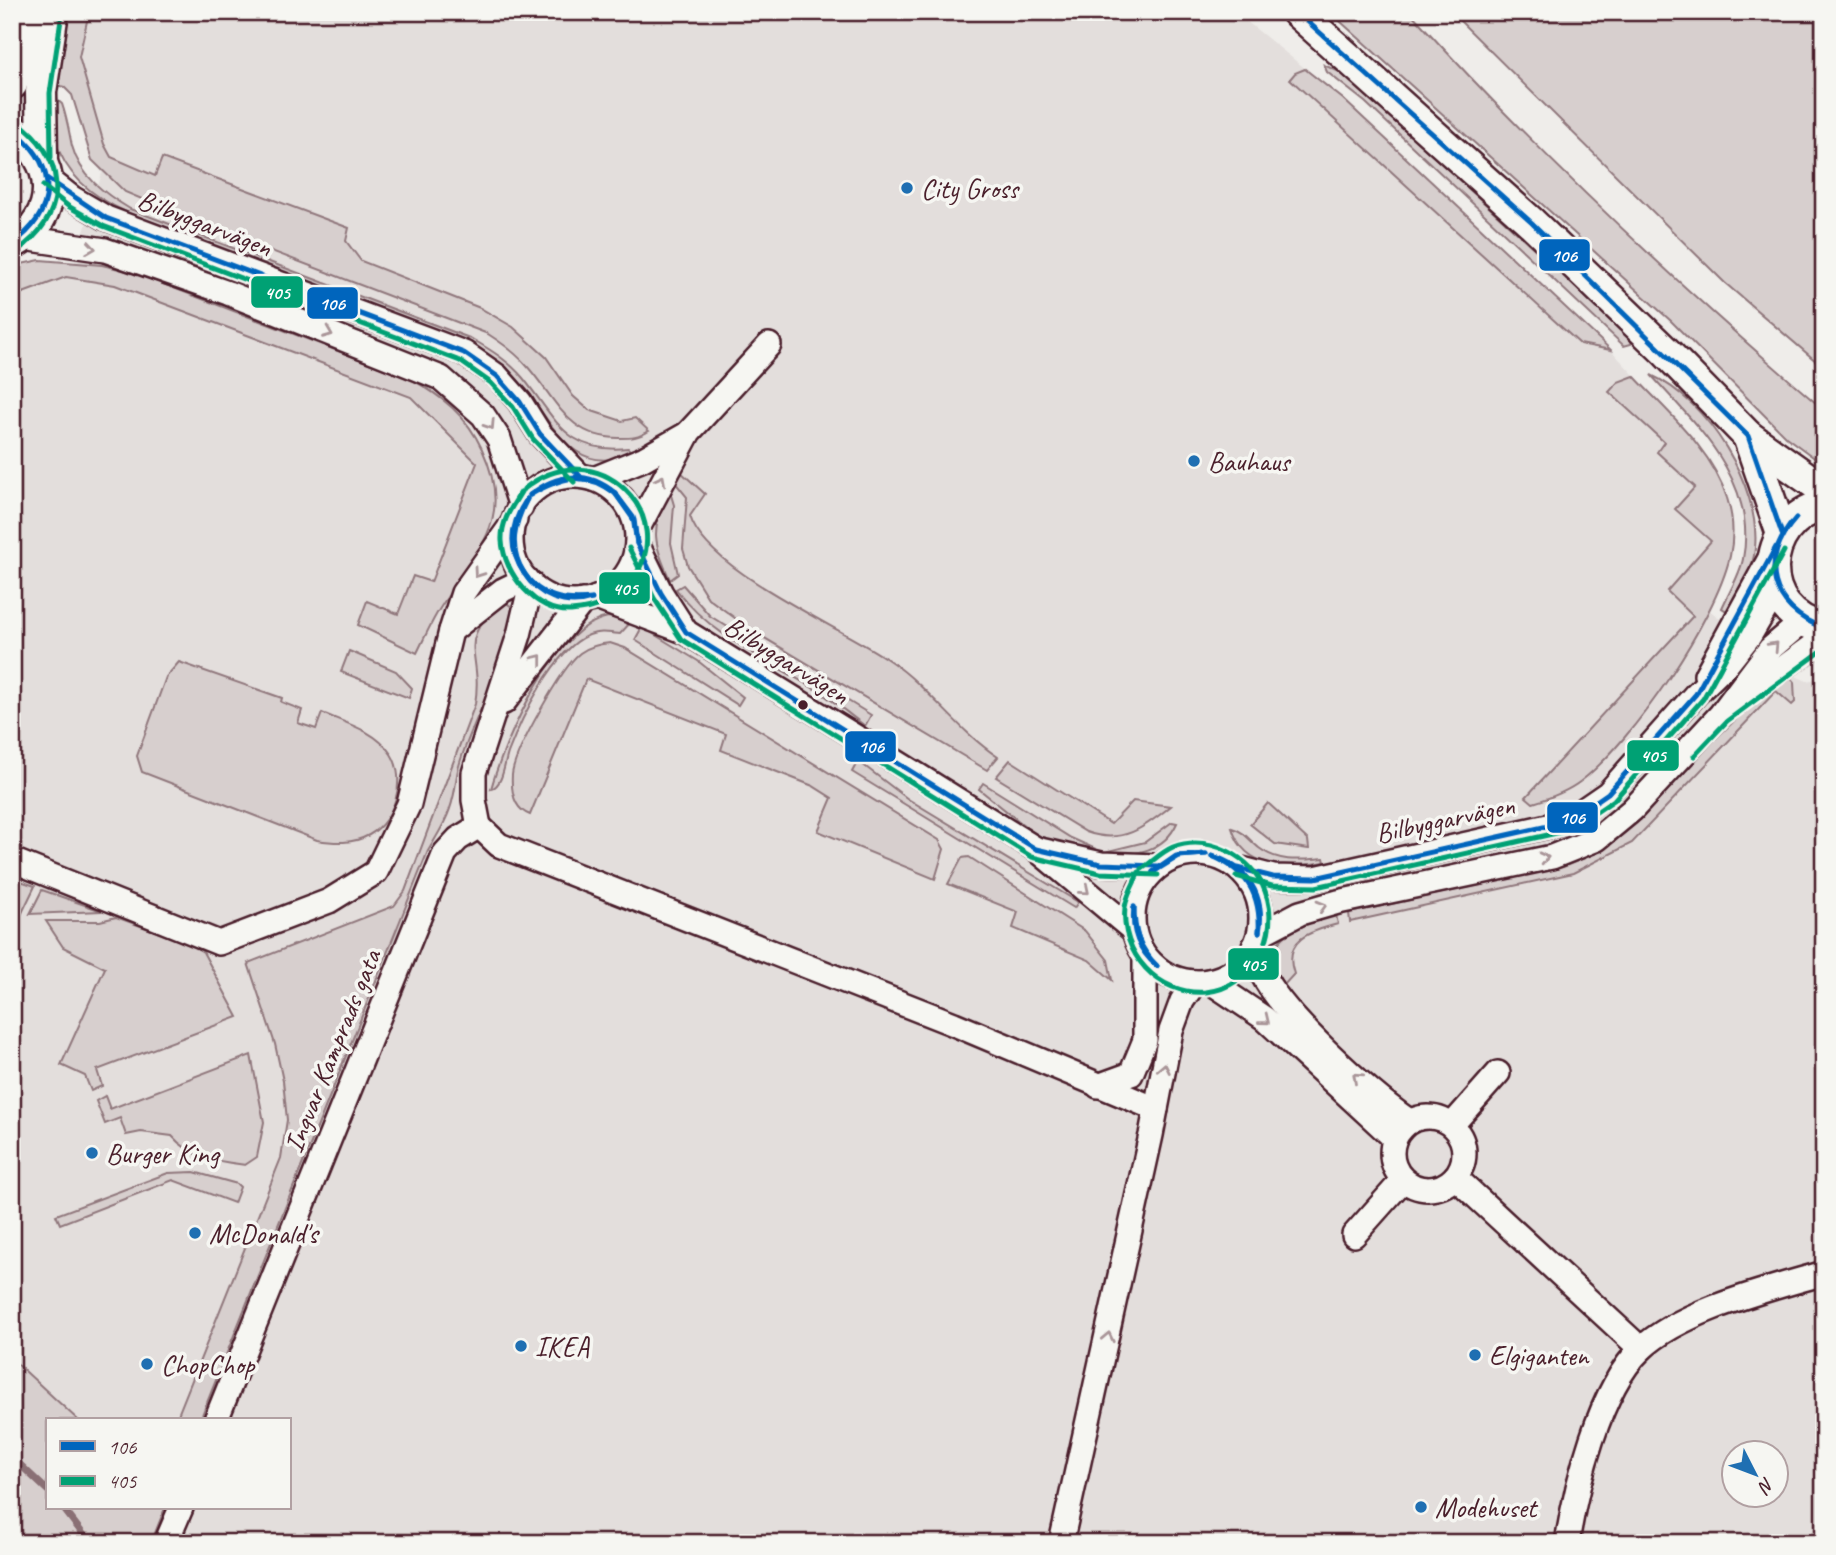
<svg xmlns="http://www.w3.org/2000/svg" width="1836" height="1555" font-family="Caveat,sans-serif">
  <rect width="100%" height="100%" fill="#efedea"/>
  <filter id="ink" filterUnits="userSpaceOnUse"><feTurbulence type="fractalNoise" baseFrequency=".0143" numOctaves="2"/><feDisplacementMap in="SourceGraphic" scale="14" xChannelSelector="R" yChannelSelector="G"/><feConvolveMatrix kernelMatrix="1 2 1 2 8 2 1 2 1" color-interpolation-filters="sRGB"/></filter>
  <g filter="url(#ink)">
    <!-- built -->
    <path fill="#e3dedc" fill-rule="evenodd" d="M 66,12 L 1235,12 L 1343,99 L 1611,350 L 1698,445 L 1715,471 L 1727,498 L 1733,527 L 1730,556 L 1708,609 L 1786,672 L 1807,681 L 1824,677 L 1824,1543 L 12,1543 L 12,266 L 40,260 L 75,262 L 102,173 L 86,146 L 72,95 L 64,87 L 50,83 ZM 47,1420 L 289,1420 L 289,1508 L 47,1508 ZM 1734,1454 L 1776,1454 L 1776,1496 L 1734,1496 Z"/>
    <!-- green -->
    <g fill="#d7cfce" stroke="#90777c" stroke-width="2">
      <path d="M 66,12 L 89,12 L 79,57 L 104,144 L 111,157 L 155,176 L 162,158 L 349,228 L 346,241 L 361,261 L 480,308 L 513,327 L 546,357 L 573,396 L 589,410 L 622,421 L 635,418 L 649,431 C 638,438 632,438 619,438 C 567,438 556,398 526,365 C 515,352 502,343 488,334 L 201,224 L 125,192 L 92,160 L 72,95 L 64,87 L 50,83 Z"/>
      <path d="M 1330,12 L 1410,12 C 1538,154 1679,286 1824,410 L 1824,465 L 1786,437 L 1671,321 Z"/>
      <polygon points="1451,12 1824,12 1824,368 1725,283"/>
      <polygon points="1324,65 1342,73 1632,338 1631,344 1624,346 1365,102 1327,72"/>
      <polygon points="1305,69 1343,99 1611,350 1580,344 1290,79 1295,73"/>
      <path d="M 55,98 L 62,104 C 67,118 69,132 72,146 C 80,176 105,194 130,209 L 472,339 C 491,350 509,361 523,378 C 557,420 566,454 628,448 L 632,453 C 570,481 550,416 517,379 C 504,363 487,353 469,343 L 128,213 C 97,199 66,177 56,142 C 52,130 55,112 55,98 Z"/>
      <path d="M 40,260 L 102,265 L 132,272 L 411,379 C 442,396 467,416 482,449 C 515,521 478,548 442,605 C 432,620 425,637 417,653 L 358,625 L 367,601 L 398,614 L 413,576 L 431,582 L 477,463 L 411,397 L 115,285 L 66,277 L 12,297 L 12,266 Z"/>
      <path d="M 1651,375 C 1707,400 1761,486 1755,548 C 1753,571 1740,593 1730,613 L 1722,608 C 1729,592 1740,575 1743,559 C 1758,482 1698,427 1651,375 Z"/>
      <path d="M 1634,376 C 1667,412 1712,449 1727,498 C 1733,516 1734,537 1730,556 C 1716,619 1632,742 1581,781 C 1567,792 1550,798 1533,803 L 1526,797 L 1693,616 L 1667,591 L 1711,541 L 1675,509 L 1695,487 L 1657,452 L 1664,442 L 1609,392 L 1618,382 Z"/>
      <path d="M 681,472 L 705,494 L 690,516 C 706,571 842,627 890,661 C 930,688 957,730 998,757 L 987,770 L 751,630 L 708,598 L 688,566 L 683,549 L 687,497 L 674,481 Z"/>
      <path d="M 667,493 L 671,495 L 674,505 L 671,543 L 678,574 L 670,580 C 654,543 650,531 667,493 Z"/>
      <path d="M 683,585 L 710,616 L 871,715 L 865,726 C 850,715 836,703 821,693 C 772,662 711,637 676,589 Z"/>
      <path d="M 505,602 L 512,607 C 510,664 474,712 459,766 C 456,776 456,787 453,798 C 449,817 438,834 428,851 L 200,1420 L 176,1420 L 281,1158 L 287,1120 L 283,1081 L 275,1044 L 248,963 L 394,906 L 405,891 L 475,704 C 484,651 452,641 505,602 Z"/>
      <path d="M 608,617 L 631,622 L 620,634 C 609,633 599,631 589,635 C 554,649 521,719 508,753 C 504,765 503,785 491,789 C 504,741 555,626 608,617 Z"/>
      <polygon points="642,627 698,661 743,697 738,705 635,640"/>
      <path d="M 610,643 L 625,648 L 939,840 L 944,849 L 935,879 L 818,831 L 832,798 L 813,786 L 721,750 L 726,734 L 586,679 L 530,815 C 514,809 511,791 512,775 C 514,752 562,667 580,653 C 589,646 599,644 610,643 Z"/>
      <polygon points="349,651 396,671 412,688 409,698 341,672"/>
      <path d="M 179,662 L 282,698 L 281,702 L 302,710 L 298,723 L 316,729 L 322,713 C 346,723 376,731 391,754 C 407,779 395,821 369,835 C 353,844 335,843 317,840 L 142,772 L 137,756 L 166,677 Z"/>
      <polygon points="1786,672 1794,682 1795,702 1792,705 1776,691 1632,843 1573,873 1350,922 1349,913 1563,867 1587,857 1610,845 1637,823 1711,743"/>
      <path d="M 1010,760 L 1111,824 L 1133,801 L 1171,806 C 1144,828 1122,845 1086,832 L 996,777 Z"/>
      <polygon points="858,761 908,799 1078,902 1074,908 852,772"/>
      <polygon points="983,783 1071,838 1096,849 1095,855 1041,839 979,789"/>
      <polygon points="1268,803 1308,840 1309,849 1275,844 1250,824"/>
      <path d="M 1172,822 L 1177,823 C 1164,852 1136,854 1107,856 L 1108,851 L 1145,842 Z"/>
      <path d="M 1232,828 C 1244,831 1250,841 1259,848 C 1279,863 1300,860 1324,858 L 1325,862 C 1289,868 1245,871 1232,828 Z"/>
      <polygon points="969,857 1085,931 1108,960 1112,980 1089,960 1013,928 1018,912 948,884 962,858"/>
      <polygon points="12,878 35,886 21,915 12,915"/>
      <polygon points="42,890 102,911 30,914"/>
      <path d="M 1336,915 L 1338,924 C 1310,931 1282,940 1294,974 L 1284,985 C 1251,939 1301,925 1336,915 Z"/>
      <polygon points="116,917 190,944 203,952 238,1017 97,1070 102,1086 91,1091 85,1076 61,1065 105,968 63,947 46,921 100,921"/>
      <path d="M 251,1055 L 264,1122 L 257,1157 L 245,1165 C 217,1161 191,1158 172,1136 L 141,1132 L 126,1135 L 120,1118 L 105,1124 L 96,1101 L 105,1096 L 110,1109 Z"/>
      <polygon points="194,1172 237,1184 240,1187 234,1203 173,1180 60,1224 56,1215 168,1173"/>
      <polygon points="12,1359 78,1420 47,1420 47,1508 165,1508 151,1543 12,1543"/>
    </g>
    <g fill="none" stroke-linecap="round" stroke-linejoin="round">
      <!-- stream -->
      <g stroke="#8a6f74" stroke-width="7">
        <polyline points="12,1457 47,1490"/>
        <polyline points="63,1508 86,1538 98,1543"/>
      </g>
      <defs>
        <g id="minor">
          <polyline points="48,179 72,198 106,218 464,353 497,376 520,402 540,434 580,476"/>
          <polyline points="24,238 105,250 228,293 441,378 483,415 499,439 521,507"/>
          <circle cx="574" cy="539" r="63"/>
          <polyline points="594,479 643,459 687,434"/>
          <polyline points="637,530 689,432 769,345"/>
          <polyline points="637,544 661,593 686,632"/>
          <polyline points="596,598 686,632 919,776 1036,849 1133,930"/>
          <polyline points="451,631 503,590 526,579"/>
          <polyline points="1706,675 1775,549"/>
          <polyline points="1746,695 1824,638"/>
          <polyline points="504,702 583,601"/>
          <polyline points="479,826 499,845 954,1024 1156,1109"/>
          <polyline points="479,826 474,800 474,773 519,635 531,584"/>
          <polyline points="1040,850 1101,864 1158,866"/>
          <circle cx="1197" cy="918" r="64"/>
          <polyline points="12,860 219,943 329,901 376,872 409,804 451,631 463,593 515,520"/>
          <polyline points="1238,868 1273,877 1315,878 1566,822 1608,793 1696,694 1727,664 1750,635 1777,589"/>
          <polyline points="1260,934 1300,913 1338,902 1552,857 1597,839 1632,810 1721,714 1770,649 1803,621"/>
          <path d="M 1254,947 C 1257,956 1258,965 1262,973 C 1282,1015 1369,1093 1409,1121"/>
          <polyline points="1209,981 1264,1018 1394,1138"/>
          <polyline points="1098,1086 1131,1074 1145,1040 1145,957"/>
          <circle cx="1428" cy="1153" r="36"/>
          <polyline points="1452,1125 1498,1073"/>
          <polyline points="1455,1177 1641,1349"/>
          <polyline points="1354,1235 1403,1180"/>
          <polyline points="216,1420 445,853 458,839 479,826"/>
          <polyline points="166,1543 181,1508"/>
          <polyline points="1061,1543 1151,1135 1171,1031 1182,1001 1195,982"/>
          <path d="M 1567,1543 C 1576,1486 1599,1389 1641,1349 C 1682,1310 1770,1289 1824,1273"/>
        </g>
        <g id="major">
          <polyline points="1297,12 1532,223 1667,353 1748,436 1824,490"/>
          <polyline points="12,84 32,16"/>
          <path d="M 12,130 C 58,159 62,217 12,244"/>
          <polyline points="42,157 41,92 53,12"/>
          <polyline points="1748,436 1782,534"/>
          <path d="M 1824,505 C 1757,522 1755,614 1824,628"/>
        </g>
      </defs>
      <!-- minor casing -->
      <use href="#minor" stroke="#4a1f2b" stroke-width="28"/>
      <!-- major casing -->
      <use href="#major" stroke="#4a1f2b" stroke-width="35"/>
      <!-- minor -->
      <use href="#minor" stroke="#f6f6f2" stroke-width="23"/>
      <!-- major -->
      <use href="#major" stroke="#f6f6f2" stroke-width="30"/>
      <defs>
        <g id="bus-1">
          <polyline points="1297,12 1532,223 1748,436 1782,534"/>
          <polyline points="48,179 106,218 464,353 497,376 520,402 540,434 580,476"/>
          <path d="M 12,244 C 56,213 59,169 18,134"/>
          <polyline points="615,493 633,517 637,543"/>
          <polyline points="615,493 634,520 637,543"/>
          <path d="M 530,495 C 557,473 587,470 615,493"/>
          <path d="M 530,495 C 561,477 584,470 615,493"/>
          <path d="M 1796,518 C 1758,560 1770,609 1824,628"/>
          <polyline points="637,544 661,593 686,632 1036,849 1101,864 1158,866"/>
          <path d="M 524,573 C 540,598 565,602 592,599"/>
          <path d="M 524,573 C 538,596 565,608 592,599"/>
          <path d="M 524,573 C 507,548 510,524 527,499"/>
          <path d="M 524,573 C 508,548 514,524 527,499"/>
          <path d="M 1212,856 C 1247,866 1266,896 1259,932"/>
          <path d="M 1212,856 C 1247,871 1261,894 1259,932"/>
          <polyline points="1238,868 1273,877 1315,878 1566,822 1608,793 1696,694 1776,547"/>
          <polyline points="1153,872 1176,856 1206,854"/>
          <polyline points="1153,872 1179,856 1206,854"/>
          <path d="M 1134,907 C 1134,932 1139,948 1157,966"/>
          <path d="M 1134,907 C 1131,931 1138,950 1157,966"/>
        </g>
        <g id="bus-2">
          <polyline points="51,157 50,93 62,13"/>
          <polyline points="43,186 68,206 103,226 460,361 491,383 513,407 533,439 574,482"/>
          <path d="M 17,251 C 65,217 70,166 24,127"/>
          <path d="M 521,492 C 512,507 501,521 502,541 C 504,574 536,613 571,611 C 596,609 615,601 631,581 C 682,518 598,429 524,489"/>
          <polyline points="629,548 654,598 681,639 1032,857 1100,873 1158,875"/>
          <polyline points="1694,756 1727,721 1824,649"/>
          <path d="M 1139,872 C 1134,883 1127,895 1125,907 C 1120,953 1158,996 1206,992 C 1253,987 1282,934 1265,891 C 1252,856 1209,834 1173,847 C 1161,852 1152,862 1142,869"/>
          <polyline points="1236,876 1272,886 1316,887 1570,830 1614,800 1703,699 1784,551"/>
        </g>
      </defs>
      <!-- bus-1 casing -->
      <use href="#bus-1" stroke="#f6f6f2" stroke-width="10"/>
      <!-- bus-2 casing -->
      <use href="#bus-2" stroke="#f6f6f2" stroke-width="10"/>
      <!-- bus-1 -->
      <use href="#bus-1" stroke="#0065bd" stroke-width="5"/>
      <!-- bus-2 -->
      <use href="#bus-2" stroke="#00a174" stroke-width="5"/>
    </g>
    <!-- one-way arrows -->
    <defs><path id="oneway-chevron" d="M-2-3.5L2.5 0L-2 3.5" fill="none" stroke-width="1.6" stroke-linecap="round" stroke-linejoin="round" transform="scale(1.75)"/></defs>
    <g stroke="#a99598">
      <use href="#oneway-chevron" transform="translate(91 248) rotate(8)"/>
      <use href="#oneway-chevron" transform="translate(328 333) rotate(22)"/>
      <use href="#oneway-chevron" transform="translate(490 425) rotate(57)"/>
      <use href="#oneway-chevron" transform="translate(661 480) rotate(-62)"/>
      <use href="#oneway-chevron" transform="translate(478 573) rotate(125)"/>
      <use href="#oneway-chevron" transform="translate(1774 646) rotate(-47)"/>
      <use href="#oneway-chevron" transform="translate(538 659) rotate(-52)"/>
      <use href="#oneway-chevron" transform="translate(1544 858) rotate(-14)"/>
      <use href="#oneway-chevron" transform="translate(1085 890) rotate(40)"/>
      <use href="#oneway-chevron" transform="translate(1322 906) rotate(-16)"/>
      <use href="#oneway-chevron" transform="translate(1265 1020) rotate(39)"/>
      <use href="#oneway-chevron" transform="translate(1164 1068) rotate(-79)"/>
      <use href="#oneway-chevron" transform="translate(1357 1077) rotate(-138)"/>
      <use href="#oneway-chevron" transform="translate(1108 1337) rotate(-78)"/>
    </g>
  </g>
  <!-- markers -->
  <g fill="#1f6fb2" stroke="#f6f6f2" stroke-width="2.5">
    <circle cx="907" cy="188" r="7"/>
    <circle cx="1194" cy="461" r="7"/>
    <circle cx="92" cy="1153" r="7"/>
    <circle cx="195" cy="1233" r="7"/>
    <circle cx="521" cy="1346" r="7"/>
    <circle cx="1475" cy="1355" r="7"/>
    <circle cx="147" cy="1364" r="7"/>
    <circle cx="1421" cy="1507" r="7"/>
  </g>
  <circle fill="#4a1f2b" stroke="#f6f6f2" stroke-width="2.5" cx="803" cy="705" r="6"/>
  <g text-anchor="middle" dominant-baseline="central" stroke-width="7" stroke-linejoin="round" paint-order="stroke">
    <!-- poi labels -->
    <g font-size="28" fill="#4a1f2b" stroke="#f6f6f2" text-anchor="start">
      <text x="921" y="188">City Gross</text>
      <text x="1208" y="461">Bauhaus</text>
      <text x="106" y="1153">Burger King</text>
      <text x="209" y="1233">McDonald's</text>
      <text x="535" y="1346">IKEA</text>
      <text x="1489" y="1355">Elgiganten</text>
      <text x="161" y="1364">ChopChop</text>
      <text x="1435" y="1507">Modehuset</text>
    </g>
    <!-- street labels -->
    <g font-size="28" fill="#4a1f2b" stroke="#f6f6f2">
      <text transform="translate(205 223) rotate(21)">Bilbyggarvägen</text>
      <text transform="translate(787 660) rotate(32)">Bilbyggarvägen</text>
      <text transform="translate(1445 819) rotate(-12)">Bilbyggarvägen</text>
      <text transform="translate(332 1051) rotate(-68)">Ingvar Kamprads gata</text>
    </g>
  </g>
  <g stroke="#f6f6f2" stroke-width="2.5">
    <rect x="1538" y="238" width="53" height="34" rx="7" fill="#0065bd"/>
    <rect x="250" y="275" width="54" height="34" rx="7" fill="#00a174"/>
    <rect x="306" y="286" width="53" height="34" rx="7" fill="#0065bd"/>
    <rect x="598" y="571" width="53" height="34" rx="7" fill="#00a174"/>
    <rect x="844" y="730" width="53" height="33" rx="7" fill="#0065bd"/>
    <rect x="1626" y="739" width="54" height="33" rx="7" fill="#00a174"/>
    <rect x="1546" y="801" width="53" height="33" rx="7" fill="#0065bd"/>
    <rect x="1227" y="947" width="53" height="34" rx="7" fill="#00a174"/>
  </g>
  <g font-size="19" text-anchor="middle" font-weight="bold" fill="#fff">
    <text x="1564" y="262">106</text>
    <text x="277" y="299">405</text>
    <text x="332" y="310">106</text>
    <text x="625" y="595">405</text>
    <text x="871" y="753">106</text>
    <text x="1653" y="762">405</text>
    <text x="1572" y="824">106</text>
    <text x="1253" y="971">405</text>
  </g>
  <!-- margin -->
  <rect width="1836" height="1555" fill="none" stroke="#f6f6f2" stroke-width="42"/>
  <rect x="21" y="21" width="1794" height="1513" fill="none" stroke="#4a1f2b" stroke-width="2.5" filter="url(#ink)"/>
  <!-- legend -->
  <rect x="46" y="1418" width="245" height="91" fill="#f6f6f2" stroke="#b1a0a2" stroke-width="2"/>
  <rect x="60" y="1441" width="35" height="10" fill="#0065bd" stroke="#b1a0a2" stroke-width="2"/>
  <text x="108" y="1454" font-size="21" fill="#4a1f2b">106</text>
  <rect x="60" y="1476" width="35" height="10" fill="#00a174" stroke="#b1a0a2" stroke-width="2"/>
  <text x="108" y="1488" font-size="21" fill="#4a1f2b">405</text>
  <!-- north arrow -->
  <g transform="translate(1755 1474) rotate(132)"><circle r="33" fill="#f6f6f2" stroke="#b1a0a2" stroke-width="2"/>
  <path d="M0-5L12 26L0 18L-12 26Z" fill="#1f6fb2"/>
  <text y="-10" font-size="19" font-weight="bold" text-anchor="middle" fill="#4a1f2b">N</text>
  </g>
</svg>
